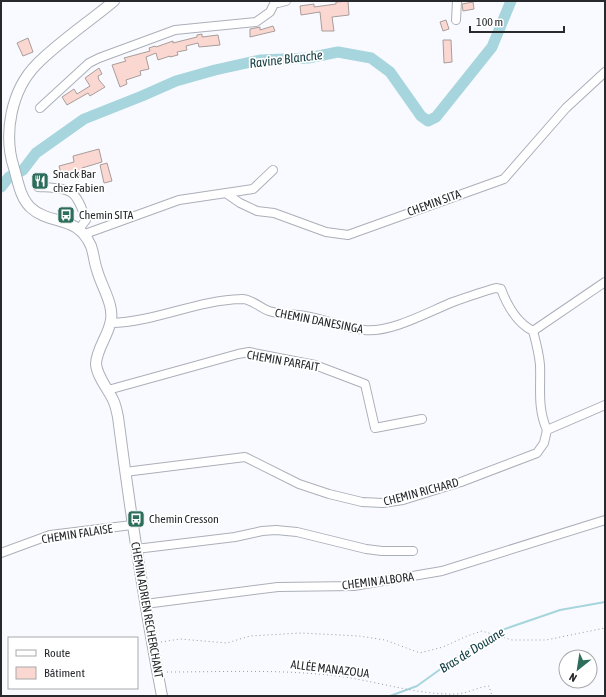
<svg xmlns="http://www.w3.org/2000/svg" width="606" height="697" font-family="'Asap Condensed',sans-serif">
  <rect width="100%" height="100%" fill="#f9faff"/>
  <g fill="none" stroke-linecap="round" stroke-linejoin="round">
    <!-- stream -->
    <polyline stroke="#a6d5dd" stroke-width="2" points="390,696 417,686 460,655 499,631 560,610 605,602"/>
    <!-- river -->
    <polyline stroke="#a6d5dd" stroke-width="11" points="1,187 9,177 23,170 36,153 84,119 142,96 176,81 215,70 260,60 308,58 338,52 371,58 390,72 421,116 428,121 436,117 492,47 511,1"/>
  </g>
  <!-- building -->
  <g fill="#fad7d0" stroke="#a99d9a">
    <polygon points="348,1 349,15 332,17 334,31 322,31 320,12 301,15 300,6 314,4 314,7 336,4 336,2"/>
    <polygon points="473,2 474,9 463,11 462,4"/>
    <polygon points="446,20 449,29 443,31 440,22"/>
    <polygon points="273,26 275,31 250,37 250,29 260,27 260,30"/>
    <polygon points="202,34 202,37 218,35 220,45 199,47 198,43 186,46 187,50 177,52 178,55 170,57 170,56 158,60 156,53 146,57 149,69 140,71 141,75 126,80 127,84 120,87 112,65 126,61 124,58 150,51 149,48 155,46 156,47 173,41 173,43 197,37 197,35"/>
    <polygon points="28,38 33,52 23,56 17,43"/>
    <polygon points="443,40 451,40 452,62 444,63"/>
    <polygon points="99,68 102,74 98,76 99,80 105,87 90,96 88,93 67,105 62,97 74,89 77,94 90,86 85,78"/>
    <polygon points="99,149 102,162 82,168 84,175 76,176 76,174 62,177 59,166 74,162 73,156"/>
    <polygon points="107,163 112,181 104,183 100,165"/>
  </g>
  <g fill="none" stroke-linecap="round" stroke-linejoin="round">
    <defs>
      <g id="minor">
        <polyline points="275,1 278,3 286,1"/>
        <polyline points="456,20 457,1"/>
        <polyline points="40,108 89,63 99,58 175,30 256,22 270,12 275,2"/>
        <path d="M 38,187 C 71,189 75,187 86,220 L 79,229"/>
        <polyline points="227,194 240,203 257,211 274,213 326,232 348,235 504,179 566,108 605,72"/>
        <polyline points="85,234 179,200 253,189 273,170"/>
        <path d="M 111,323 C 155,322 197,300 242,299 C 252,299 260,308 269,311 C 281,315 293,314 305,316 C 325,319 344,328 364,330 C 391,333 428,312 453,302 C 467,297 481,292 496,288 L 501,289 C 507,305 517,323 533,331 C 536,342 539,353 540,365 C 541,387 537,408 547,430"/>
        <polyline points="533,331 605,282"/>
        <polyline points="108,390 238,354 249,352 315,365 365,384 375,428 422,419"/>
        <polyline points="125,472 245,457 299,484 329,494 362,502 383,503 403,500 461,482 537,453 544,443 547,430 605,405"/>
        <polyline points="136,549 235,537 262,531 276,530 297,532 366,549 382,551 413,551"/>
        <polyline points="1,553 50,535 132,525"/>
        <polyline points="145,604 278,587 354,586 442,571 605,520"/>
      </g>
      <path id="major" d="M 114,1 C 89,22 60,41 37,64 C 11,90 3,134 14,168 C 18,181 20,197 30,207 C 50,226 77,214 91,246 C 94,254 94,262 97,270 C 101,286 116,307 110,324 C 107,337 96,351 96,364 C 97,377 109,390 114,402 C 116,407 117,412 118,417 C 130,510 144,603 162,696"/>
    </defs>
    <!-- minor casing -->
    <use href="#minor" stroke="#abafb9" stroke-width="10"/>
    <!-- major casing -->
    <use href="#major" stroke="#abafb9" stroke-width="12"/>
    <!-- path -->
    <g stroke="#98999e" stroke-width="1" stroke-dasharray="1 3" stroke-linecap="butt">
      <polyline points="161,642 180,639 227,643 250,636 301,633 359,636 385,640 420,653 443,647 467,636 482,631 512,640 546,640 605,628"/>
      <path d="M 167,672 C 224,672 280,669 337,676 C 377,681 416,695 457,694 C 468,693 478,687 489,686 L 492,696"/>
    </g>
    <!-- minor -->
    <use href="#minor" stroke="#fff" stroke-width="8"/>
    <!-- major -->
    <use href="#major" stroke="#fff" stroke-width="10"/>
  </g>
  <!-- icons -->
  <defs>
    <symbol id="restaurant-square" viewBox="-11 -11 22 22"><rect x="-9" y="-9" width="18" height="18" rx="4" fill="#2d6d5b" stroke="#fff"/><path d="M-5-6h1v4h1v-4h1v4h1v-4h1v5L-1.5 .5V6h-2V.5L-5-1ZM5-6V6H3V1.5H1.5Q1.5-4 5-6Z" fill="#fff"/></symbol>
    <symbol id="bus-square" viewBox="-11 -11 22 22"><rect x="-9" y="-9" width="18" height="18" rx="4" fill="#2d6d5b" stroke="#fff"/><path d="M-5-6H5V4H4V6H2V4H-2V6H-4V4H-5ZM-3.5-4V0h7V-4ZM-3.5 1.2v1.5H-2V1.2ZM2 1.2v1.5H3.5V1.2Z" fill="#fff"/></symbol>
  </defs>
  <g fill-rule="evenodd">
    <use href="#restaurant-square" x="30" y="171" width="20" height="20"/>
    <use href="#bus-square" x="56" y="205" width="20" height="20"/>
    <use href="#bus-square" x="126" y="509" width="20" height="20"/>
  </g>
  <g text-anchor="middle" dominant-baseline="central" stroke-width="3.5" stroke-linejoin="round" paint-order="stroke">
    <!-- poi labels -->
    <g font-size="12" fill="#27292d" stroke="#fff" text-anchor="start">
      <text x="53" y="174">Snack Bar<tspan x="53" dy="14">chez Fabien</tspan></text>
      <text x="79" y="215">Chemin SITA</text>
      <text x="149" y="519">Chemin Cresson</text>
    </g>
    <!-- street labels -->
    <g font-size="12" fill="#27292d" stroke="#fff">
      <text transform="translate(434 203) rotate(-20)">CHEMIN SITA</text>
      <text transform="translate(319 321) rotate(11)">CHEMIN DANESINGA</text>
      <text transform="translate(283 361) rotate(10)">CHEMIN PARFAIT</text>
      <text transform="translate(421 492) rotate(-15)">CHEMIN RICHARD</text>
      <text transform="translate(77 534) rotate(-9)">CHEMIN FALAISE</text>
      <text transform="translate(378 581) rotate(-7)">CHEMIN ALBORA</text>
      <text transform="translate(147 610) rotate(80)">CHEMIN ADRIEN RECHERCHANT</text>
      <text transform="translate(330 669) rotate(7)">ALLÉE MANAZOUA</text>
    </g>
    <!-- water labels -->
    <g font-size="13" font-style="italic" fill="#0d3a40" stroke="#fff">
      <text transform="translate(286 59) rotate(-7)">Ravine Blanche</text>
      <text transform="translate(472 650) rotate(-32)">Bras de Douane</text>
    </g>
  </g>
  <!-- border -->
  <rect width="606" height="697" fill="none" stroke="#27292d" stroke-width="4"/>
  <!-- legend -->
  <rect x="8" y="637" width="130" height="52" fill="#ffffff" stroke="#a9a9ab"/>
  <rect x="16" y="650" width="20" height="6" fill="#ffffff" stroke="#a9a9ab"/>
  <text x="44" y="657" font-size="12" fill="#27292d">Route</text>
  <rect x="16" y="667" width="20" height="12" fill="#fad7d0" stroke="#a9a9ab"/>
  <text x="44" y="677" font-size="12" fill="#27292d">Bâtiment</text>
  <!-- north arrow -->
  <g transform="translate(578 669) rotate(210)"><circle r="19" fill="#ffffff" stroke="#a9a9ab"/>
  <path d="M0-3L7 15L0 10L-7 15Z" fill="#2d6d5b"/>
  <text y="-6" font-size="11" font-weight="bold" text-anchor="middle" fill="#27292d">N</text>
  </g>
  <!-- scale -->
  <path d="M470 26v6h94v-6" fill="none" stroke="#27292d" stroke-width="2"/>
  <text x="476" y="26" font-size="12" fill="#27292d" stroke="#ffffff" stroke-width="3" paint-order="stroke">100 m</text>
</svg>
